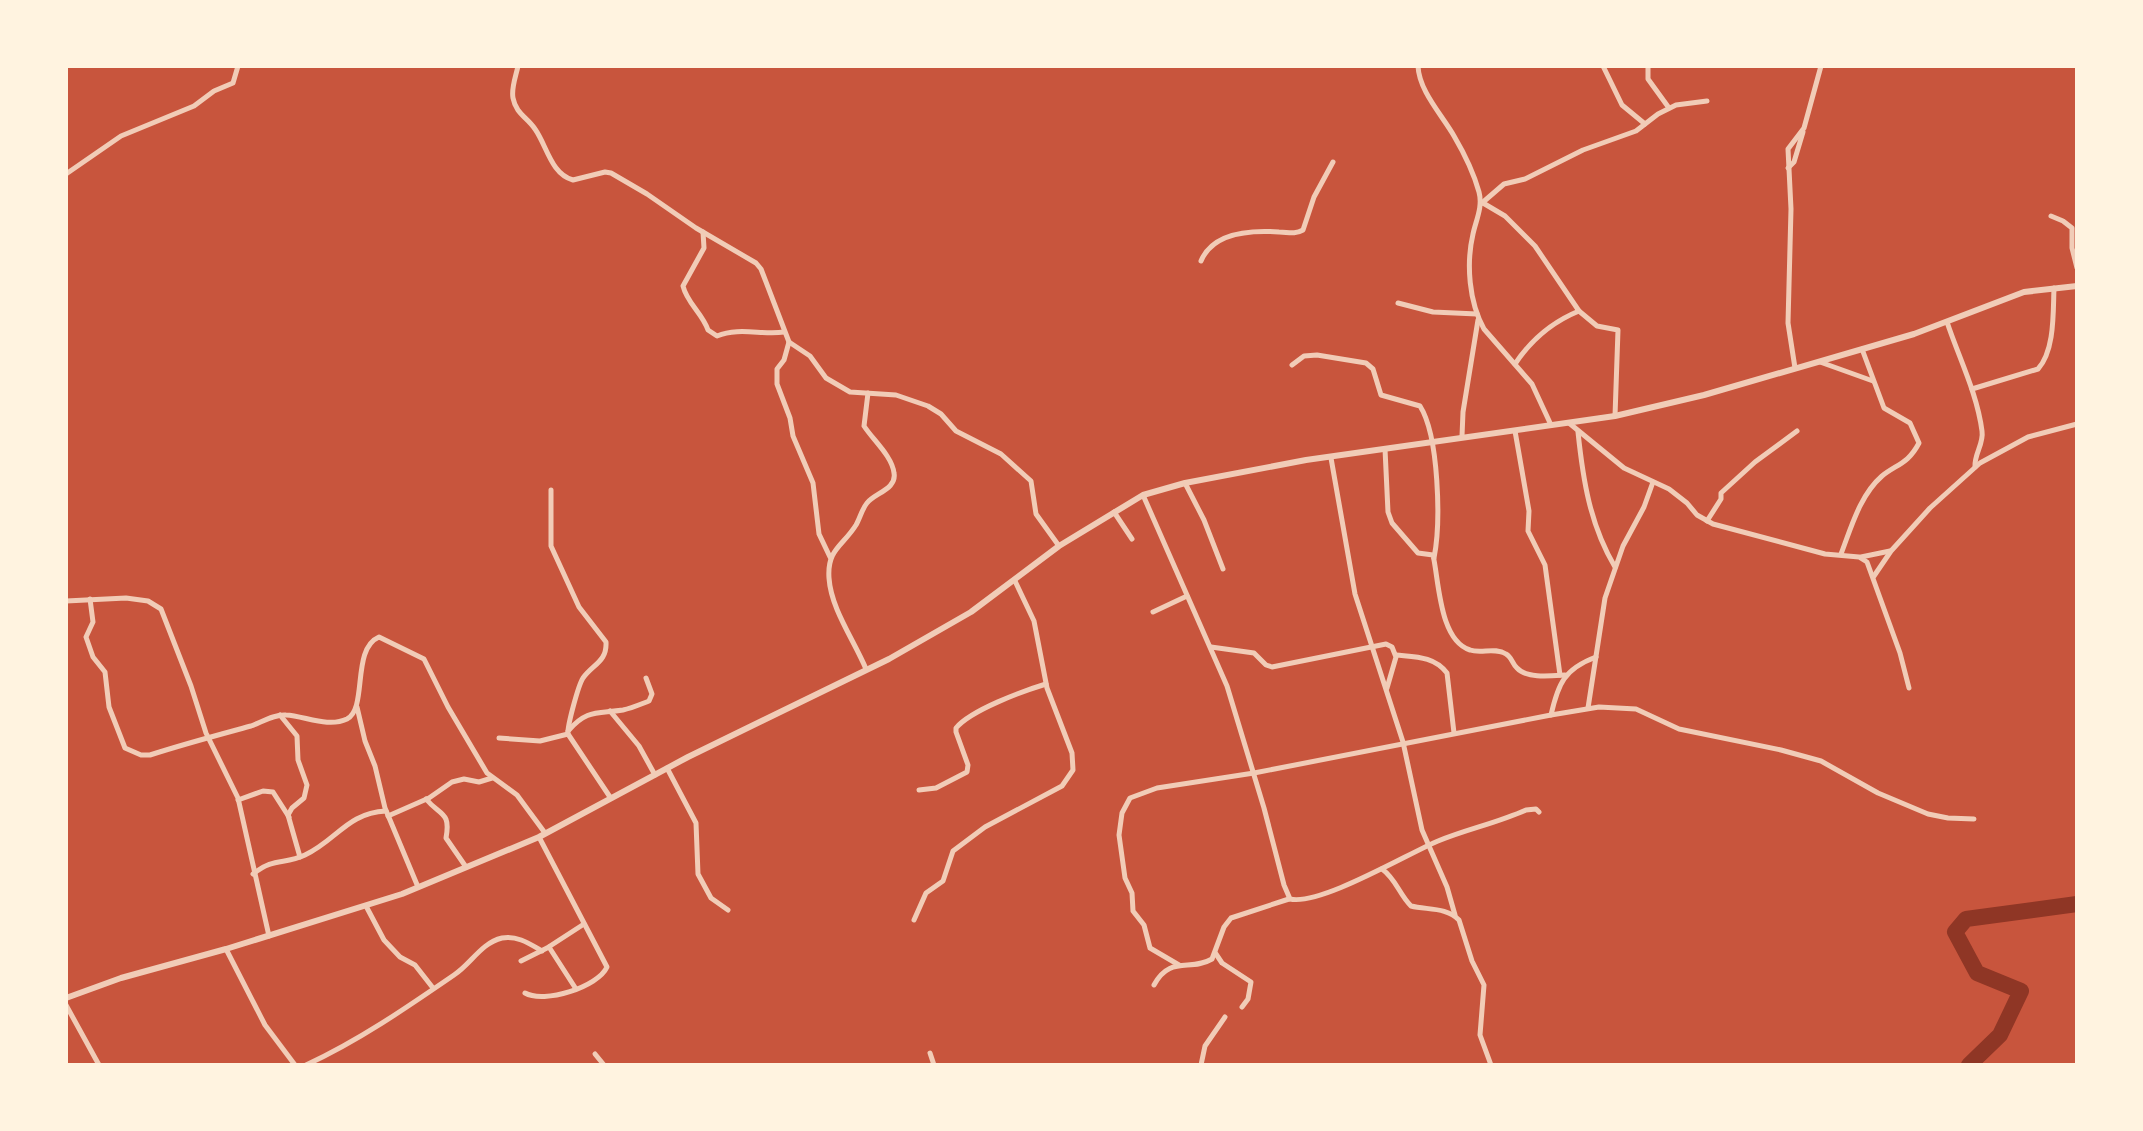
<svg xmlns="http://www.w3.org/2000/svg" width="2143" height="1131" font-family="Jost,sans-serif">
  <rect width="100%" height="100%" fill="#c8553d"/>
  <g fill="none" stroke-linecap="round" stroke-linejoin="round">
    <!-- river -->
    <polyline stroke="#8f3625" stroke-width="16" points="1969,1065 2000,1035 2021,991 1977,973 1955,932 1966,919 2077,904"/>
    <!-- minor -->
    <g stroke="#f1ccb7" stroke-width="5">
      <path d="M 518,66 C 516,76 511,88 513,98 C 516,114 527,117 535,129 C 547,146 551,174 573,180 L 605,172 L 611,173 L 647,194 L 696,228 L 756,263 L 761,269 L 789,342 L 810,356 L 826,378 L 850,392 L 896,395 L 928,406 L 941,414 L 956,431 L 1001,454 L 1031,481 L 1036,514 L 1059,546"/>
      <path d="M 1418,66 C 1419,91 1442,115 1454,136 C 1464,153 1474,174 1479,192 C 1483,207 1476,220 1473,234 C 1466,264 1469,302 1484,329 L 1532,384 L 1551,425"/>
      <polyline points="1603,66 1622,105 1645,124"/>
      <polyline points="1648,66 1648,79 1669,108"/>
      <polyline points="1788,168 1794,162 1803,132"/>
      <polyline points="66,174 121,136 194,106 214,91 233,83 238,66"/>
      <polyline points="1482,203 1504,184 1525,179 1583,150 1636,131 1658,114 1676,105 1707,101"/>
      <polyline points="1483,203 1505,216 1535,246 1579,311 1597,326 1618,330 1615,416"/>
      <polyline points="2051,216 2063,221 2072,228 2072,248 2077,268"/>
      <path d="M 703,232 L 704,248 L 683,286 C 687,303 702,313 708,330 L 717,336 C 739,327 761,335 784,332"/>
      <path d="M 1201,261 C 1213,232 1251,230 1279,232 C 1288,232 1294,235 1303,230 L 1314,197 L 1333,162"/>
      <polyline points="1398,303 1433,312 1477,314"/>
      <path d="M 1947,322 C 1959,358 1977,393 1982,431 C 1984,444 1974,454 1975,467"/>
      <polyline points="789,342 784,360 777,369 777,384 790,418 793,436 813,483 819,534 830,557"/>
      <polyline points="1820,362 1873,381"/>
      <path d="M 1515,364 C 1531,340 1552,322 1579,311"/>
      <path d="M 1292,365 L 1304,356 L 1317,355 L 1366,363 L 1373,369 L 1381,395 L 1420,406 C 1439,436 1441,523 1434,558"/>
      <polyline points="1795,368 1788,323 1791,209 1788,149 1804,128 1821,66"/>
      <path d="M 1972,389 L 2038,369 C 2055,350 2053,312 2054,288"/>
      <polyline points="1569,423 1624,468 1669,489 1687,503 1697,515 1713,524 1825,554 1859,557 1867,562 1900,653 1909,688"/>
      <polyline points="1515,431 1529,511 1528,531 1545,565 1560,675"/>
      <path d="M 1578,432 C 1583,480 1590,525 1615,567"/>
      <polyline points="1462,436 1463,412 1478,320"/>
      <path d="M 1385,449 L 1388,512 L 1392,523 L 1418,553 L 1433,555 C 1439,580 1439,640 1470,650 C 1481,654 1495,647 1506,654 C 1512,657 1512,664 1517,668 C 1527,679 1551,676 1565,675"/>
      <polyline points="1331,458 1355,594 1403,742 1422,830 1447,887 1455,915"/>
      <polyline points="1185,483 1204,520 1223,569"/>
      <path d="M 551,490 L 551,546 L 579,607 L 606,642 C 607,662 593,664 583,678 C 578,686 567,727 568,734 L 610,797"/>
      <path d="M 1143,495 L 1227,686 L 1264,808 L 1284,885 L 1290,899 C 1320,906 1407,854 1438,841 C 1467,829 1497,823 1526,810 L 1536,809 L 1539,812"/>
      <polyline points="1114,512 1132,539"/>
      <polyline points="1707,521 1721,499 1721,493 1755,462 1797,431"/>
      <path d="M 1841,554 C 1851,528 1860,495 1882,476 C 1897,464 1908,464 1919,443 L 1910,423 L 1884,408 L 1862,349"/>
      <polyline points="1861,557 1890,551"/>
      <polyline points="1874,576 1891,551 1930,508 1980,463 2028,437 2077,424"/>
      <path d="M 90,599 L 93,622 L 86,637 L 93,657 L 105,672 L 109,707 L 125,748 L 141,755 L 150,755 C 184,744 218,735 251,726 C 262,722 274,714 286,715 C 305,716 328,728 347,719 C 368,708 351,649 379,637 L 424,659 L 448,707 L 487,773 L 517,795 L 545,833"/>
      <polyline points="66,601 126,598 148,601 161,609 191,686 206,733 238,798 269,936"/>
      <polyline points="1153,612 1187,596"/>
      <polyline points="1211,647 1254,653 1266,665 1272,667 1386,644 1392,647 1396,657 1387,688"/>
      <path d="M 1396,655 C 1415,657 1434,656 1447,673 L 1454,733"/>
      <path d="M 866,669 C 854,640 831,609 829,578 C 827,549 843,546 856,525 C 860,518 862,509 867,503 C 875,493 897,489 894,473 C 892,456 873,440 864,426 L 868,393"/>
      <polyline points="357,707 365,741 375,766 385,808 418,887"/>
      <polyline points="1588,708 1605,598 1623,546 1644,507 1653,482"/>
      <polyline points="610,711 639,746 655,775"/>
      <polyline points="280,715 297,736 298,760 307,785 304,798 292,808 288,815 300,857"/>
      <path d="M 1551,715 C 1558,684 1564,669 1596,657"/>
      <path d="M 568,731 C 587,709 597,714 623,710 C 632,708 641,704 649,701 L 652,694 L 646,678"/>
      <polyline points="499,738 540,741 568,734"/>
      <polyline points="667,768 696,823 698,874 711,898 728,910"/>
      <path d="M 919,790 L 936,788 L 967,772 L 968,765 L 956,732 L 956,728 C 971,710 1023,691 1046,684"/>
      <path d="M 426,799 C 440,816 451,811 446,838 L 466,867"/>
      <polyline points="238,800 263,791 273,792 289,817"/>
      <polyline points="388,816 429,798 452,782 464,779 479,782 492,778"/>
      <path d="M 1382,869 C 1396,879 1399,894 1411,906 C 1427,910 1447,907 1459,920 L 1472,961 L 1484,985 L 1480,1035 L 1491,1065"/>
      <path d="M 253,874 C 274,857 284,865 305,855 C 337,840 347,813 386,811"/>
      <polyline points="366,906 384,940 400,957 415,965 433,988"/>
      <polyline points="914,920 926,893 943,881 953,851 985,827 1062,786 1073,770 1072,753 1047,688 1034,621 1015,581"/>
      <polyline points="549,947 576,989"/>
      <polyline points="226,949 265,1025 295,1065"/>
      <polyline points="1216,954 1222,963 1251,982 1248,999 1242,1007"/>
      <polyline points="521,961 547,948 584,924"/>
      <polyline points="1179,965 1150,948 1144,925 1133,911 1132,893 1125,878 1119,835 1122,813 1130,798 1157,788 1254,773 1551,715 1599,707 1636,709 1679,729 1781,750 1821,761 1878,793 1928,814 1948,818 1974,819"/>
      <path d="M 1154,985 C 1170,955 1190,972 1212,959 L 1224,927 L 1231,918 L 1289,899"/>
      <path d="M 525,993 C 544,1004 598,987 607,967 L 539,837"/>
      <polyline points="66,1005 99,1065"/>
      <polyline points="930,1053 934,1065"/>
      <polyline points="595,1054 604,1065"/>
      <path d="M 306,1065 C 358,1041 406,1008 454,975 C 471,964 481,943 502,938 C 517,935 530,944 542,951"/>
      <polyline points="1201,1065 1205,1046 1225,1017"/>
    </g>
    <!-- tertiary -->
    <polyline stroke="#f1ccb7" stroke-width="6" points="66,998 121,978 226,949 402,894 539,837 688,757 889,659 971,612 1059,546 1143,495 1185,483 1306,460 1615,416 1704,395 1914,334 2024,292 2077,286"/>
  </g>
  <!-- border -->
  <rect width="2143" height="1131" fill="none" stroke="#fff3e0" stroke-width="136"/>
</svg>
